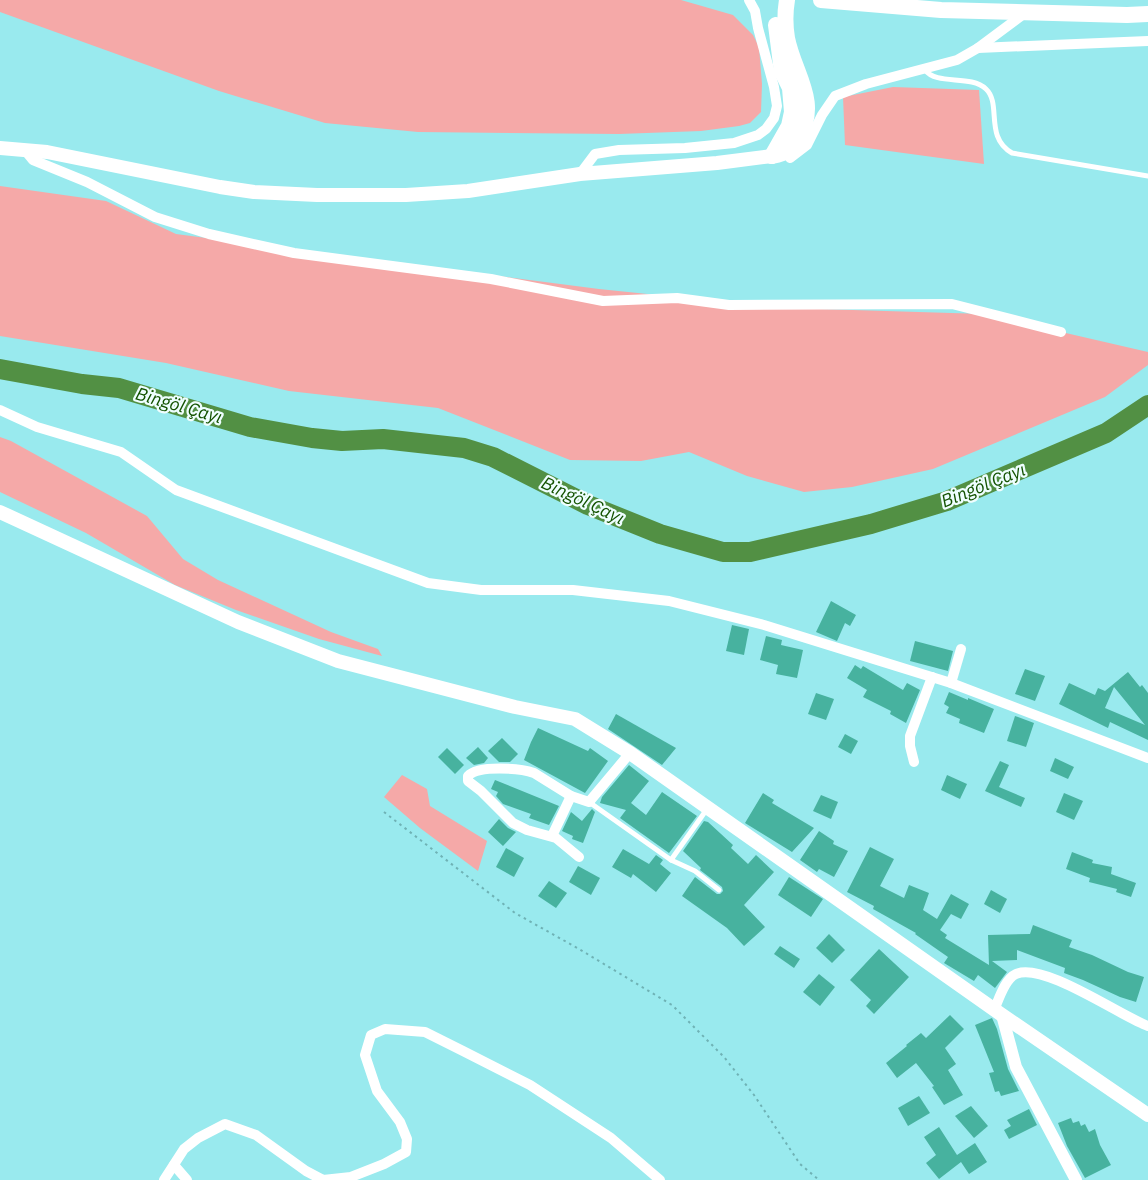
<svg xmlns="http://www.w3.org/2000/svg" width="1148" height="1180" font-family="'IBM Plex Sans',sans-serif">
  <rect width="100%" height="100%" fill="#99eaee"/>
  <!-- green -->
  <g fill="#f5a9a8">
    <polygon points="0,0 681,0 733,15 753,35 759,47 762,84 761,112 750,123 739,126 701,131 619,134 418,132 325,123 219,91 0,12"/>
    <polygon points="893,87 979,90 984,164 845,145 843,97"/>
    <polygon points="0,186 106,201 176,234 599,289 744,304 820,309 984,314 1148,352 1148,365 1105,397 933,469 852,487 804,492 747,476 689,452 641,461 570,460 438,408 289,391 166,363 0,336"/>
    <polygon points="0,437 11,441 147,516 183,559 218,580 331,632 378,649 382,656 319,639 236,610 175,585 86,533 0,492"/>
    <polygon points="402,775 427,789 430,806 487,841 478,871 420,828 384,797"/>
  </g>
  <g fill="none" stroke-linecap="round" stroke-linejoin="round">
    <!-- river -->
    <polyline stroke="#529044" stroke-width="20" points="0,369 82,384 119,388 250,427 312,438 342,441 383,439 464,448 493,457 588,505 660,534 723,552 750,552 871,524 947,501 1106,433 1148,405"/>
  </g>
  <!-- building -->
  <g fill="#47b29f" fill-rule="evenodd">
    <polygon points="831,601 856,615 850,626 845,623 837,641 816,632"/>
    <polygon points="732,625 749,629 744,655 726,651"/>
    <polygon points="766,636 782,640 781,645 803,650 797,678 776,674 778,665 760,660"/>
    <polygon points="915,641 953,651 948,671 910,661"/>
    <polygon points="855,665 861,669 863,666 903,690 907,683 920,690 906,723 890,714 891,711 863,697 867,690 847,678"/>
    <polygon points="1025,669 1045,676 1035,701 1015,694"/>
    <path d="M 1128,672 L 1140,687 L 1142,685 L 1148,693 L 1148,740 L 1110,722 L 1108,728 L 1059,704 L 1069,683 L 1095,695 L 1098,688 L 1105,691 ZM 1114,687 L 1145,725 L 1105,708 Z"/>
    <polygon points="949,692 968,700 968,698 994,709 984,733 959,723 960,719 946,713 949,707 944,704"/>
    <polygon points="816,693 834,699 826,720 808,714"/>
    <polygon points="616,714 676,748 662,765 608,729"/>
    <polygon points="1015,716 1034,723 1026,747 1007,741"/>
    <polygon points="538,728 588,751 590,748 608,761 585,793 524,760 531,742"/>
    <polygon points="845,734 858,741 851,754 838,747"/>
    <polygon points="502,738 518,754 510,762 499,762 488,751"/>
    <polygon points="478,747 488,758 484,763 474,765 466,758"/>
    <polygon points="447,748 464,765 455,774 438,757"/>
    <polygon points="1055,758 1074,767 1068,779 1050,771"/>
    <polygon points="1000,761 1009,765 999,787 1025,798 1021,807 985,791"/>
    <polygon points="629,765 649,781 631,803 646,815 662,792 697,816 669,853 620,818 626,810 600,803 602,797"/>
    <polygon points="947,775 967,784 960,799 941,790"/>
    <polygon points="495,780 559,806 549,825 529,818 531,814 503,804 496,796 498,792 491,789"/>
    <polygon points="763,793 774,800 772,803 814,828 792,852 745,823"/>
    <polygon points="1064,793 1083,801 1074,820 1056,812"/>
    <polygon points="821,795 838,802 831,819 813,811"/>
    <polygon points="592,809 595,812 583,843 572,839 573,836 562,831 571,812 582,821"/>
    <polygon points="499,819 508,828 516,832 503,846 488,832"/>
    <polygon points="704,821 708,822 733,845 731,848 748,864 756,855 774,872 744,905 765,927 744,946 727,928 682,896 695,877 717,894 720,894 723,891 722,887 700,870 701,868 683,851"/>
    <polygon points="819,831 834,841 833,844 848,851 834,877 819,869 817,872 800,860"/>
    <polygon points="870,847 894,859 880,886 904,898 909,885 929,893 923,910 937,919 951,894 969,904 961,919 951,914 940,930 947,935 945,938 989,965 988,935 1030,934 1033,925 1072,940 1069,947 1092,955 1128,972 1144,977 1136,1002 1120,997 1083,980 1064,973 1065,968 1017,950 1017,960 992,961 1007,972 995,988 978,975 974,981 944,963 948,957 915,934 916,933 873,909 874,906 847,892"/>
    <polygon points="506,848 524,858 514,877 496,867"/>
    <polygon points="623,849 649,864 656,855 663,860 660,864 671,873 656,892 633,874 631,878 612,867"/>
    <polygon points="1072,852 1093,860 1092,863 1112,867 1111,874 1136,883 1131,897 1116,892 1117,889 1089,882 1090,878 1066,869"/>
    <polygon points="578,866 600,878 591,895 569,882"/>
    <polygon points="789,877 823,899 811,917 778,895"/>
    <polygon points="549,881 567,893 556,908 538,896"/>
    <polygon points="991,890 1007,899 1000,913 984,904"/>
    <polygon points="829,934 845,950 832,963 816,948"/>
    <polygon points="780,946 800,959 794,968 774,954"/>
    <polygon points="879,949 909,977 874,1014 866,1006 871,1000 850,980"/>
    <polygon points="819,974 835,987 820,1006 803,992"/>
    <polygon points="950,1015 964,1029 945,1048 956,1064 948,1070 963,1095 944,1105 932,1087 934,1086 916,1063 897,1078 886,1063 907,1046 906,1045 921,1033 926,1038"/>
    <polygon points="992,1018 997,1029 1008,1069 1019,1091 1001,1096 999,1091 995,1092 989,1073 994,1072 975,1025"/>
    <polygon points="919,1096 930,1113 908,1126 898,1108"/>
    <polygon points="971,1106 988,1126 974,1138 955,1116"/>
    <polygon points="1029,1109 1037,1125 1009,1139 1004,1130 1011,1126 1007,1120"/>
    <polygon points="1071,1118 1073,1123 1079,1121 1081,1126 1085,1124 1089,1132 1095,1129 1100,1145 1111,1165 1085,1178 1067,1146 1058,1123"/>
    <polygon points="939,1127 957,1155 975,1143 987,1162 969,1174 961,1162 939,1179 926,1163 936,1155 924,1137"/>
  </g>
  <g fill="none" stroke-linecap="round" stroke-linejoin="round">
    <!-- path -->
    <polyline stroke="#6fb2b5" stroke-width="2" stroke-dasharray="2.5 4" stroke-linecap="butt" points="384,812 515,913 579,949 672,1005 724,1057 754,1095 800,1164 819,1180"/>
    <!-- service -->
    <g stroke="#fff" stroke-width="5">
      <path d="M 925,70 C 937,86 970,74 986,89 C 1002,104 984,137 1012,153 L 1148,176"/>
      <polyline points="589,802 671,860 695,871 719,890"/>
      <polyline points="671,860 707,809"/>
    </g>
    <!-- minor -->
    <g stroke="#fff" stroke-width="10">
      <polyline points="978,48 1148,41"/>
      <polyline points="24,149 33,160 87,182 155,217 209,234 294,253 491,279 603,301 677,298 729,305 952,304 1061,332"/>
      <polyline points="790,158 807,145 822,115 835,96 866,84 957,60 978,48 1025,13"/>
      <polyline points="580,174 595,154 619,150 685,148 734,143 758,135 766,129 774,118 777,106 774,87 758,28 755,11 749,0"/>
      <polyline points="0,410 37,427 121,452 176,490 428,583 481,590 573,590 669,601 764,625 951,683 1148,758"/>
      <polyline points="951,683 961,649"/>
      <polyline points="914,762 910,746 910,736 932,677"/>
      <polyline points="552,836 571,796"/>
      <path d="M 579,857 L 556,838 L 527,830 L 513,823 L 481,791 L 468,781 L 468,776 C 478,765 520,768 534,773 L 571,796 L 589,802 L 630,753"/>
      <path d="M 994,1010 C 999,999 1005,979 1016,974 C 1044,962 1120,1016 1148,1026"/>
      <polyline points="174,1165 187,1180"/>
      <polyline points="164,1180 184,1149 198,1138 225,1124 256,1135 306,1171 323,1180 351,1177 384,1164 406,1152 407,1139 400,1122 377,1091 365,1055 371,1035 385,1029 425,1032 463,1051 530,1085 611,1138 660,1180"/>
    </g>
    <!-- tertiary -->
    <polyline stroke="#fff" stroke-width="12" points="1002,1015 1016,1067 1076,1180"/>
    <!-- secondary -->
    <g stroke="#fff" stroke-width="14">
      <polyline points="0,148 47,152 220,187 254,192 317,195 406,195 468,191 580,174 717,163 772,156"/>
      <polyline points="0,512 238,622 338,661 515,707 575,719 630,753 1002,1015 1148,1115"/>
    </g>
    <!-- trunk -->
    <g stroke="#fff" stroke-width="16">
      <polyline points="821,0 941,10 1127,15 1148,14"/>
      <path d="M 772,156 C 787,153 791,150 799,137 C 820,101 794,74 787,38 C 785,26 785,12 787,0"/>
      <polyline points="772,156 789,126 792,112 790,88 782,72 776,25"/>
    </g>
  </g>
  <g text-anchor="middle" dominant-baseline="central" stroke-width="4.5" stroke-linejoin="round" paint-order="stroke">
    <!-- water labels -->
    <g font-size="18" font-style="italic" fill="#135200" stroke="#effeff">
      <text transform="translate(179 405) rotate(16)">Bingöl Çayı</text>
      <text transform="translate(983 485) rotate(-22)">Bingöl Çayı</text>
      <text transform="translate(583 500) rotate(25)">Bingöl Çayı</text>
    </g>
  </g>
</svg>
